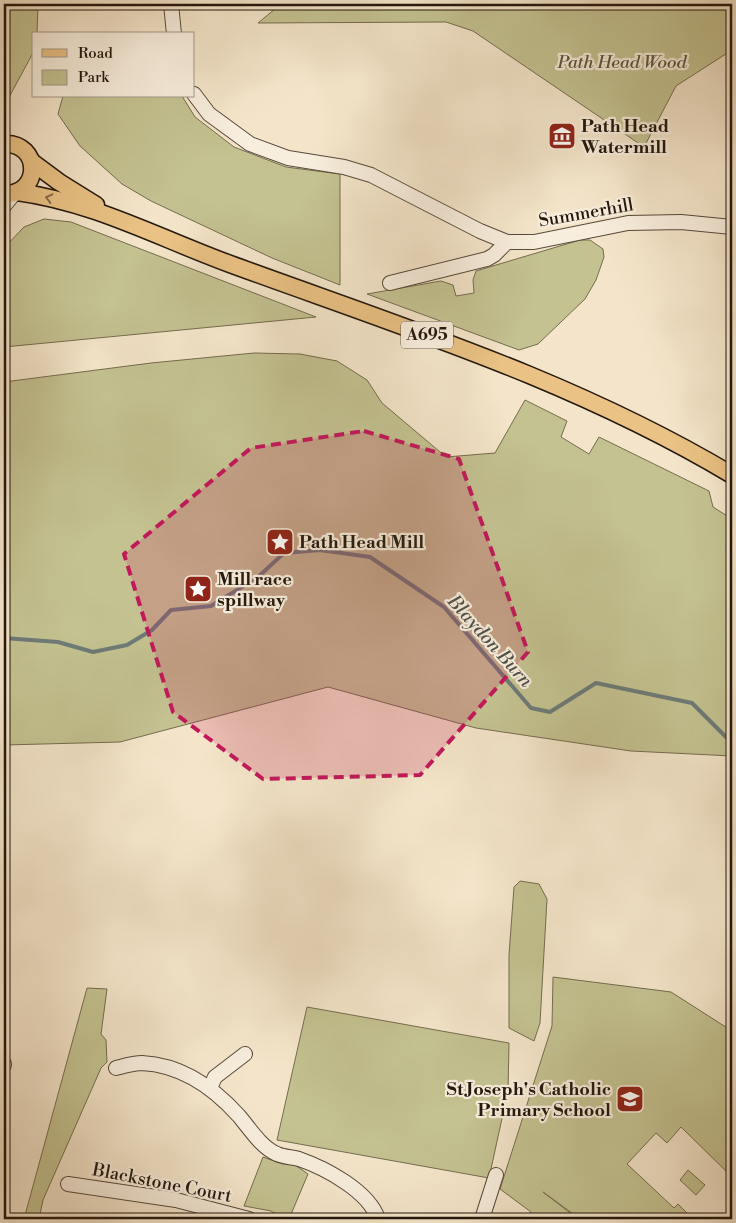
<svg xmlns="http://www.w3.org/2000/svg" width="736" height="1223" font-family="'Libre Bodoni',serif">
  <rect width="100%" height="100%" fill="#f4e5ca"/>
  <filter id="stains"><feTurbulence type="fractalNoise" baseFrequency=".004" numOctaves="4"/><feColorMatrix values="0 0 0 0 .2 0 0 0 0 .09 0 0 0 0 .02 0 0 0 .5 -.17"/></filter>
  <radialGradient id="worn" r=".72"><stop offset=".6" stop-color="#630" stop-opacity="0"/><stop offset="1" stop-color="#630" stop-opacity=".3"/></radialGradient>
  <!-- green -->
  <g fill="#c4c291" stroke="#746c4f">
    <polygon points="4,4 38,4 37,34 34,34 34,51 7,101 4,101"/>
    <polygon points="281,4 732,4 732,50 676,86 644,147 473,31 446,22 258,23"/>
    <polygon points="63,96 182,96 195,117 234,147 286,167 340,174 340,285 272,258 151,201 122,184 80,146 58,114"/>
    <polygon points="44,219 71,222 316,317 4,347 4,248 24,227"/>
    <polygon points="580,240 590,240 603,249 604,257 596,280 585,299 538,344 519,350 367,294 441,281 453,285 456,296 474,293 473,280 476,271"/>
    <polygon points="254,353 300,354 337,361 367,380 382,403 446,457 495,453 525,400 567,421 561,437 589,454 599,437 709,491 713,507 732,519 732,756 631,751 476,728 328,687 120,742 4,745 4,382 151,363"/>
    <polygon points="520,881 539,884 547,899 540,1023 534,1041 509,1028 509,955 514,887"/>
    <polygon points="553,977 671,992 732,1031 732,1177 681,1127 667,1143 656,1133 627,1164 674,1208 678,1204 693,1219 580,1219 543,1192 578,1219 529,1219 531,1212 500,1189 552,1026"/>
    <polygon points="87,988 107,989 101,1034 106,1040 107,1062 101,1068 43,1200 39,1219 24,1219"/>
    <polygon points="307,1007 509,1043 508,1091 489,1178 277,1140"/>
    <polygon points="263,1157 274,1161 292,1163 308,1174 289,1219 284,1219 271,1211 244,1206"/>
    <polygon points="688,1170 705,1185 696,1195 680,1180"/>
  </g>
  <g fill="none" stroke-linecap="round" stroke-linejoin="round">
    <!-- stream -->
    <polyline stroke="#6d7b77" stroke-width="4" points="4,638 58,642 93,652 127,645 152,630 171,610 211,606 258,577 284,553 320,550 370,557 444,607 531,708 550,712 596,683 692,703 727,738 732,736"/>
    <defs>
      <g id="minor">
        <polyline points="171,4 174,34"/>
        <polyline points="194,94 209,114 250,144 288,158 344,167 371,175 480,231 507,242 534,242 628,223 681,222 732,227"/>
        <polyline points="4,206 14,194"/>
        <polyline points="390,283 487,259 494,255 507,242"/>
        <polyline points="4,1065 4,1064"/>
        <path d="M 116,1068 C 124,1066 134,1063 142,1063 C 181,1065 214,1088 239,1116 C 250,1129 261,1147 277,1154 C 283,1157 292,1157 299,1159 C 325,1168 369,1191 378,1219"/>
        <polyline points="210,1088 215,1077 245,1054"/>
        <polyline points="68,1184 176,1200 249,1219"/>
        <polyline points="482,1219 496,1175"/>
      </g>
      <g id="major">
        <path d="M 4,144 C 41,142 42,195 4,194"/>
        <polyline points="32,162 59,182 96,205"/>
        <path d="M 17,192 C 93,202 159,238 230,264 C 402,327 573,380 732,475"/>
      </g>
    </defs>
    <!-- minor casing -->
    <use href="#minor" stroke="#574a3c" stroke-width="16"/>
    <!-- major casing -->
    <use href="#major" stroke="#23170d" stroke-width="19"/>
    <!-- minor -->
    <use href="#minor" stroke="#f8eedd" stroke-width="14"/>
    <!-- major -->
    <use href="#major" stroke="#eac285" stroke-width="16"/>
  </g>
  <!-- one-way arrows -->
  <defs><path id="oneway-chevron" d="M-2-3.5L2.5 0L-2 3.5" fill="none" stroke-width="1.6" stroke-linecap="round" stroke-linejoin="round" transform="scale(1.25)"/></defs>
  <use stroke="#866c49" href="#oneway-chevron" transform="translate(49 198) rotate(-166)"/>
  <!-- marked area -->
  <path fill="#c2185b" fill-opacity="0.2" stroke="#c2185b" stroke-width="4" stroke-dasharray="10 6" stroke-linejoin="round" d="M 364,431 L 459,459 L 528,652 L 420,775 L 263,779 L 173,712 L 124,554 L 251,448 Z"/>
  <!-- icons -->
  <defs>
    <symbol id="museum-square" viewBox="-11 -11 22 22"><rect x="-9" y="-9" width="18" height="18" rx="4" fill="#8f2418" stroke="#f8eedd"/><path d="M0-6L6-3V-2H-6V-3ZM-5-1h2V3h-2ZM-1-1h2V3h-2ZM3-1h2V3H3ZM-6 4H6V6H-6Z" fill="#fff"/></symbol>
    <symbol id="sight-square" viewBox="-11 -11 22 22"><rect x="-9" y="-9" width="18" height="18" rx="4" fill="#8f2418" stroke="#f8eedd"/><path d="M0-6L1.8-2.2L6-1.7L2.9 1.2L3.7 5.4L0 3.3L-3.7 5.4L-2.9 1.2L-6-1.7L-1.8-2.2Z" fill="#fff"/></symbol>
    <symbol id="school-square" viewBox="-11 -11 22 22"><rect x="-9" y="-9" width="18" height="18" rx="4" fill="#8f2418" stroke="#f8eedd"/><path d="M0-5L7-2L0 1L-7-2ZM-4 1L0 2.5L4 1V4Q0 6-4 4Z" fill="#fff"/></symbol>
  </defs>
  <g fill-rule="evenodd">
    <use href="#museum-square" x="546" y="120" width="32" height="32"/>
    <use href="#sight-square" x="264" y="526" width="32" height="32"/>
    <use href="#sight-square" x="182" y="573" width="32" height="32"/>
    <use href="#school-square" x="614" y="1083" width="32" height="32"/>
  </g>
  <g text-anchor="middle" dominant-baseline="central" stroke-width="4.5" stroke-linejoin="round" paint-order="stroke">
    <!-- shield labels -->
    <rect fill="#f8eedd" stroke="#63584b" stroke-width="1" x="401" y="321.5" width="52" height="27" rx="4"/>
    <g font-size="16" font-weight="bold" fill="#23170d">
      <text x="427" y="335">A695</text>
    </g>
    <!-- park labels -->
    <g font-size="18" font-style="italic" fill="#5b533b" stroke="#f8eedd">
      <text x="622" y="62">Path Head Wood</text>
    </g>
    <!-- poi labels -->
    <g font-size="18" font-weight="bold" fill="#23170d" stroke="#f8eedd" text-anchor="start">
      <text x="581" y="126">Path Head<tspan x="581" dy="21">Watermill</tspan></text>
      <text x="299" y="542">Path Head Mill</text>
      <text x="217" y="579">Mill race<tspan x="217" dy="21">spillway</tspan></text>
      <text x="611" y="1089" text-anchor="end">St Joseph's Catholic<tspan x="611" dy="21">Primary School</tspan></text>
    </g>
    <!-- street labels -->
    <g font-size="18" fill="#23170d" stroke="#f8eedd">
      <text transform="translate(586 213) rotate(-10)">Summerhill</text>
      <text transform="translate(162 1183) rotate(11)">Blackstone Court</text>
    </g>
    <!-- water labels -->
    <g font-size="19" font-style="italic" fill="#4e514b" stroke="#f8eedd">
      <text transform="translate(490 641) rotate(48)">Blaydon Burn</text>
    </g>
  </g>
  <!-- margin -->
  <rect width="736" height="1223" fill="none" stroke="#f4e5ca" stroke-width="20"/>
  <rect x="5" y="5" width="726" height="1213" fill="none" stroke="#23170d" stroke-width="2.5"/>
  <rect x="10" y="10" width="716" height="1203" fill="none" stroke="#23170d"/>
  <!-- legend -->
  <rect x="32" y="32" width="162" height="65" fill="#f8eedd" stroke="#a3988a"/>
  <rect x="42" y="49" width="25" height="8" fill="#eac285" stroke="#a3988a"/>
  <text x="78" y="58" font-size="15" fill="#23170d">Road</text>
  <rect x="42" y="70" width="25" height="15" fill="#c4c291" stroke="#a3988a"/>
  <text x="78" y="82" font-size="15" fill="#23170d">Park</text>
  <rect width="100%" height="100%" filter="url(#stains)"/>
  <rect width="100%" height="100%" fill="url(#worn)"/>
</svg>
